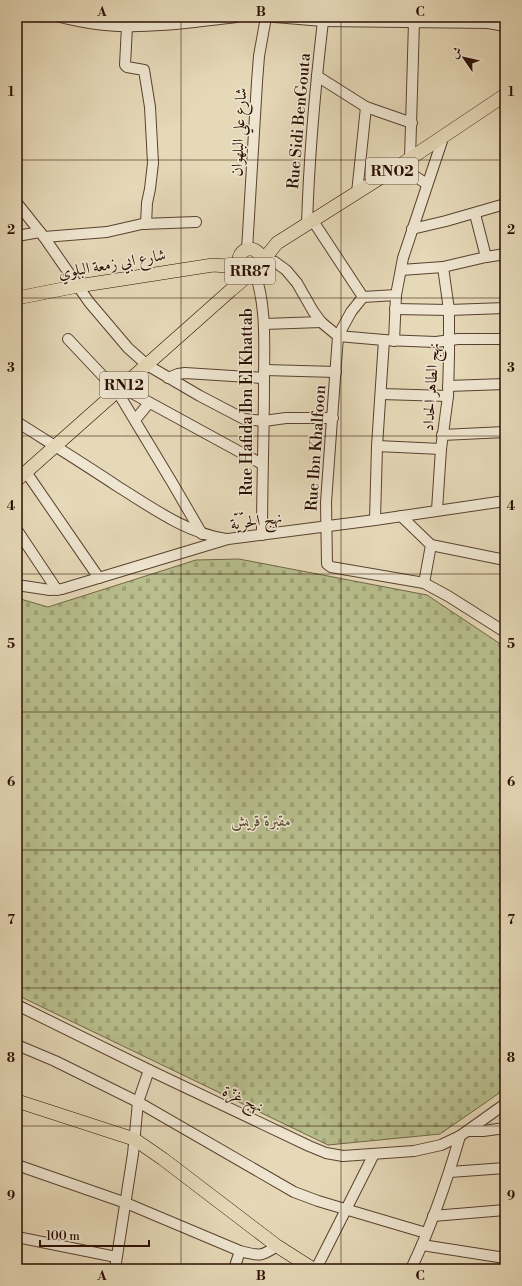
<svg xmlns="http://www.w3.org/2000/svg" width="522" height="1286" font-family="'Libre Bodoni',Amiri,serif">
  <defs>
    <pattern id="cemetery-stones" width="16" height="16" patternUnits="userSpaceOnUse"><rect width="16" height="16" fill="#b8be8d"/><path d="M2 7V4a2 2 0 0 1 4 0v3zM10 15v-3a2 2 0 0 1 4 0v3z" fill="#9ea278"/></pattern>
  </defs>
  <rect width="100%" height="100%" fill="#e6d9b8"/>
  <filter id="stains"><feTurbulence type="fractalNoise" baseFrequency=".005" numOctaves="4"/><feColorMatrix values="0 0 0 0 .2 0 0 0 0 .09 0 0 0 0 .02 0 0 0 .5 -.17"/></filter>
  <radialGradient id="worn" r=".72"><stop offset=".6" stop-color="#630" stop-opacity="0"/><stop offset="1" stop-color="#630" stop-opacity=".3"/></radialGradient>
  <!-- cemetery -->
  <polygon fill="url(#cemetery-stones)" stroke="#726648" points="239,559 427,595 505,647 505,1089 440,1134 328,1145 17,995 17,598 48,607 196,560"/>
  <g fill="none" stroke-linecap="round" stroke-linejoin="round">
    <defs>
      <g id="minor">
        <path d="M 60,17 C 74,20 89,24 105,25 C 148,29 193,22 236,17"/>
        <polyline points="275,17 323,21 488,23 505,26"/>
        <polyline points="127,26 125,65 127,67 144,70 150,107 153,163 150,189 147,203 146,224"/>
        <polyline points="317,76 366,107 412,123"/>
        <polyline points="410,159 414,22"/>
        <polyline points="399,166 427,184"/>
        <polyline points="357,193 366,107"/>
        <polyline points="17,203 44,237 89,302 128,348 147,365 200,396 244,419 264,421 286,418 333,418"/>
        <polyline points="475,214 486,257"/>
        <polyline points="313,221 363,297 396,295"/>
        <path d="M 307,225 C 309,156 315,89 323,21"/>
        <polyline points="412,229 446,221 505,204"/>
        <polyline points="17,236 40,232"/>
        <polyline points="44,237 107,232 142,224 196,222"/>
        <polyline points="247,250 257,82 259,56 266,17"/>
        <polyline points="261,260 275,262 286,270 297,283 313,311 321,322 338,336 384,340 436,342 458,339 505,339"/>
        <path d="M 254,270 C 267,306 264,344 264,382 C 264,433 262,484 262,535"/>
        <polyline points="401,270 443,267 486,257 505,254"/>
        <polyline points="363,297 351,312 338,336 326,502 327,564 331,567 424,583 448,596 505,632"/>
        <polyline points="395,309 449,310 505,308"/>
        <polyline points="264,324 321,322"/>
        <polyline points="68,339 117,391 173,484 202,534"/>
        <polyline points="394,341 396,295 403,258 443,138"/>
        <polyline points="265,370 336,372"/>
        <polyline points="168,378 178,374 185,373 264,378"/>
        <polyline points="448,386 505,384"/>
        <polyline points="121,387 262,464"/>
        <polyline points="381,394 448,396"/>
        <polyline points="135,420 149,403"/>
        <path d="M 17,422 C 50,443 84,464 117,486 C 151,507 186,533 226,539"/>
        <polyline points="442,435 505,432"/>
        <polyline points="377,446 441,449"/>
        <polyline points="26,472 99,578"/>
        <polyline points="437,510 441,449 448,396 449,354 449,310 443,267"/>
        <polyline points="401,516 431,545 424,583"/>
        <polyline points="375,520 377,446 384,340"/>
        <polyline points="17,530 57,590"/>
        <polyline points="431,545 505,560"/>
        <polyline points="17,585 50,590 62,589 228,539 375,520 505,501"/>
        <polyline points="17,1005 149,1070 309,1146 326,1153 343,1156 414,1151 441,1145 460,1136 505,1104"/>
        <polyline points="17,1045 55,1061 138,1102 133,1154 115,1269"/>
        <polyline points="149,1070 138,1102 294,1192 318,1201 426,1233"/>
        <polyline points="468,1131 483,1131 505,1128"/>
        <path d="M 17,1165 L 126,1203 L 240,1251 C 259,1256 261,1257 277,1246"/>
        <polyline points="450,1172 505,1168"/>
        <polyline points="433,1216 505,1210"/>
        <polyline points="17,1237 116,1257"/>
        <polyline points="422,1245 505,1258"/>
        <polyline points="234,1269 240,1251"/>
        <polyline points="316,1269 374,1154"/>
        <path d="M 411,1269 C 431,1227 447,1181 460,1136"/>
      </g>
      <g id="major">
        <circle cx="250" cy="260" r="11"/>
        <polyline points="261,258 269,253 277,243 399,166 505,95"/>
        <polyline points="17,298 78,286 213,265 242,267"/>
        <polyline points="17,480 231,290 244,279 249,271"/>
        <polyline points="17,1101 134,1139 163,1159 277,1246 313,1269"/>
      </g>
    </defs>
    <!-- minor casing -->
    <use href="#minor" stroke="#5a4130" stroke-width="12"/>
    <!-- major casing -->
    <use href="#major" stroke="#2c0e02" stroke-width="14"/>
    <!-- minor -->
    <use href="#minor" stroke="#efe6d1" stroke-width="10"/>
    <!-- major -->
    <use href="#major" stroke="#e6d9b8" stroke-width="13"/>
  </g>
  <!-- grid -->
  <path fill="none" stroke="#2c0e02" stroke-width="1" stroke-opacity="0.55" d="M 181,17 L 181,1269M 341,17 L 341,1269M 17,160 L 505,160M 17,298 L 505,298M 17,436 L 505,436M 17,574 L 505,574M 17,712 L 505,712M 17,850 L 505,850M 17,988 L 505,988M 17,1126 L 505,1126"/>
  <g text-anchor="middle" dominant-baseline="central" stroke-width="3" stroke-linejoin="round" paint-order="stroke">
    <!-- shield labels -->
    <g fill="#efe6d1" stroke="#664f40" stroke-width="1">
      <rect x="366" y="158" width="52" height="26" rx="3"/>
      <rect x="225" y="258" width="50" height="26" rx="3"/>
      <rect x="100" y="372" width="48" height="26" rx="3"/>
    </g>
    <g font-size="15" font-weight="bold" fill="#2c0e02">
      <text x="392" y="171">RN02</text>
      <text x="250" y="271">RR87</text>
      <text x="124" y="385">RN12</text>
    </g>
    <!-- street labels -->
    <g font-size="16" fill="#2c0e02" stroke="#efe6d1">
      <text transform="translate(299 121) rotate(-85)">Rue Sidi BenGouta</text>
      <text transform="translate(239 132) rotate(-87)">شارع علي البلهوان</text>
      <text transform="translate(112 264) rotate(-10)">شارع ابي زمعة البلوي</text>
      <text transform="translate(431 387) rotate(-86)">نهج الطاهر الحداد</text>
      <text transform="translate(247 402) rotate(-90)">Rue Hafida Ibn El Khattab</text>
      <text transform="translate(316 448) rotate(-86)">Rue Ibn Khalfoon</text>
      <text transform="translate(256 521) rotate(-8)">نهج الحرّيّة</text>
      <text transform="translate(243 1099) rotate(25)">نهج غزّة</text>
    </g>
    <!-- park labels -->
    <g font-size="16" font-style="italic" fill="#5d4c33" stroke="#efe6d1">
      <text x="261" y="821">مقبرة قريش</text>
    </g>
  </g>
  <!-- margin -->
  <rect width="522" height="1286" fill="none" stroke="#e6d9b8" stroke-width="44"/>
  <!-- north arrow -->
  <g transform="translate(464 58) rotate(304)" stroke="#efe6d1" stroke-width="3" paint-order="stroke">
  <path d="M0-3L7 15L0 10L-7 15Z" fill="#2c0e02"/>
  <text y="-6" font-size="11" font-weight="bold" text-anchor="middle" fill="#2c0e02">ش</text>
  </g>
  <!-- scale -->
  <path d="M40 1240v6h109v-6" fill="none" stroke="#2c0e02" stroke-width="2"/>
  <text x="46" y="1240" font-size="12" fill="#2c0e02" stroke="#efe6d1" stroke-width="3" paint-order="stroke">100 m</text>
  <rect x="22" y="22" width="478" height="1242" fill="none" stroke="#2c0e02" stroke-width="1.5"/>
  <g font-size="13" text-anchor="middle" font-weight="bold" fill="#2c0e02">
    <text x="102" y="16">A</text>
    <text x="261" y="16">B</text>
    <text x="420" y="16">C</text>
    <text x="11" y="96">1</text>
    <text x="511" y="96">1</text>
    <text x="11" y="234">2</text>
    <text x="511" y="234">2</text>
    <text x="11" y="372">3</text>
    <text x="511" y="372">3</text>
    <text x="11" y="510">4</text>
    <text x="511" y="510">4</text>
    <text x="11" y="648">5</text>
    <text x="511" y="648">5</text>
    <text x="11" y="786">6</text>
    <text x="511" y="786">6</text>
    <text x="11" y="924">7</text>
    <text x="511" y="924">7</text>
    <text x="11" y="1062">8</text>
    <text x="511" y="1062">8</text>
    <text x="11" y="1200">9</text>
    <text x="511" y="1200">9</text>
    <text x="102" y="1280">A</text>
    <text x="261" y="1280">B</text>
    <text x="420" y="1280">C</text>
  </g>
  <rect width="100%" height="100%" filter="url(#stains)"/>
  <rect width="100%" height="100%" fill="url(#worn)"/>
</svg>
